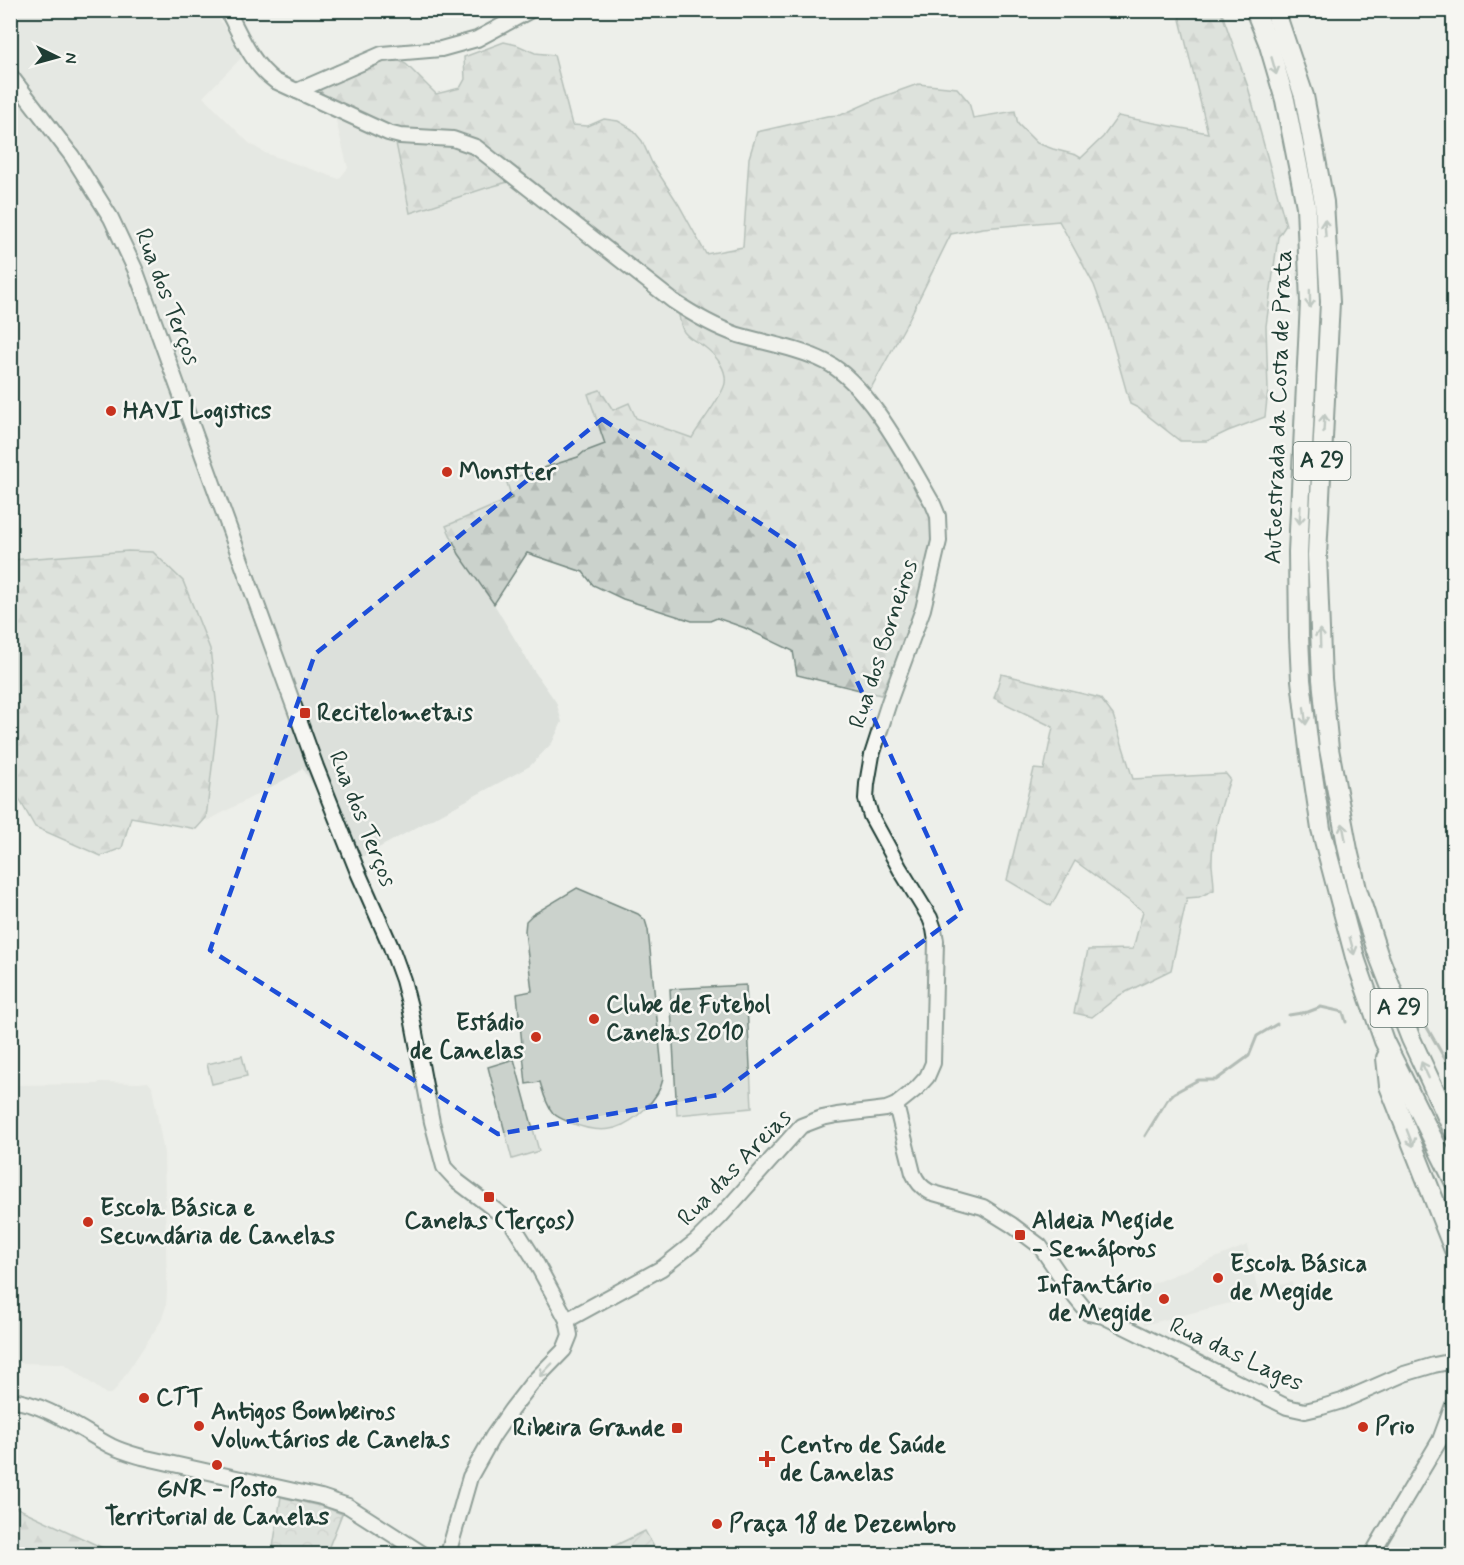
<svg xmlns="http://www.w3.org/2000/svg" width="1464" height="1565" font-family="Mynerve,sans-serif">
  <defs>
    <pattern id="forest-firs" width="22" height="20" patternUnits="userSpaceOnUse" patternTransform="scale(1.5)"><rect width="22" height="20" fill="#cbd2cc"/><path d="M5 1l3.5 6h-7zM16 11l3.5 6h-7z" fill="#aeb5b0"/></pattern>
    <pattern id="park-crowns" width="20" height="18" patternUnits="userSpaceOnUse" patternTransform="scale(1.5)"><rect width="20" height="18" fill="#cbd2cc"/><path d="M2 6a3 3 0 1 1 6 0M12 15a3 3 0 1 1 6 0" fill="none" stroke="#aeb5b0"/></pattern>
    <pattern id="garden-furrows" width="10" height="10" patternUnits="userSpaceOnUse" patternTransform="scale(1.5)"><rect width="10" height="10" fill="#cbd2cc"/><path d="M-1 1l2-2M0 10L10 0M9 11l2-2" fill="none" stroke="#aeb5b0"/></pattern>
  </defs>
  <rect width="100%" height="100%" fill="#edefea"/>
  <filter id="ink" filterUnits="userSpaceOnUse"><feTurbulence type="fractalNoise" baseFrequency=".0167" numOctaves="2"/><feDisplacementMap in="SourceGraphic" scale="12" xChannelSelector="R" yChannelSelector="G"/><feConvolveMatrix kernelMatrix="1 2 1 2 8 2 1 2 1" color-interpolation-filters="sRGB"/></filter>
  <g filter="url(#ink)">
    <!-- built -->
    <g fill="#dce0db">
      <polygon points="10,11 214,11 243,56 203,97 249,143 265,153 339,179 348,168 334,113 338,109 486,188 523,178 676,296 682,331 693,342 705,347 724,367 725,383 721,393 699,425 692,438 672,430 653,425 613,410 588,394 606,444 584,452 578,457 507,481 512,498 498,505 459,554 494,604 532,668 556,702 562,722 552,743 530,766 347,865 317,791 302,767 299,772 207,821 206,818 218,716 210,649 183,581 128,551 11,560"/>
      <polygon points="100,1082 139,1083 148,1082 152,1087 164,1153 167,1291 166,1306 161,1321 114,1392 110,1394 106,1394 65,1364 17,1363 10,1366 11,1085 97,1084"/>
      <polygon points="1247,1245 1258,1291 1292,1282 1293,1287 1144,1325 1137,1290"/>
    </g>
    <!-- grass -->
    <g fill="#cbd2cc" stroke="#758880" stroke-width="1.5">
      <path d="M 577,888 L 638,914 L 645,920 L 648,930 L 663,1079 C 659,1099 635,1122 615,1128 C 601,1132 583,1128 569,1122 C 564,1120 556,1116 553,1113 C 546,1105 543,1092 540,1082 L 526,1084 L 517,994 L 532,991 L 525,931 L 526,921 L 532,915 Z"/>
      <polygon points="746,985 752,1108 677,1115 670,989"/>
      <polygon points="242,1056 247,1076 212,1084 207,1064"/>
      <polygon points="514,1059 539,1151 512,1159 488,1067"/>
    </g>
    <!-- forest -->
    <g fill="url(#forest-firs)" stroke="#758880" stroke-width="1.5">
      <path d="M 1178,11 L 1221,11 L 1248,87 L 1286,225 L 1278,237 L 1266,326 L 1268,390 L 1265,417 L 1228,431 L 1207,441 L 1180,441 L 1138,408 L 1130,404 L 1105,315 L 1094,285 L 1059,221 L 983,228 L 951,234 L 908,321 L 865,399 L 908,472 L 916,493 L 931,513 L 933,543 L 926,589 L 881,695 L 797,675 L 793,651 L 745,628 L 717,618 L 710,621 L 692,621 L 623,599 L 593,585 L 583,572 L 527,553 L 494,604 L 459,554 L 446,526 L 512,498 L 506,480 L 578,457 L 584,452 L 605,444 L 588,394 L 600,390 L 613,410 L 629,403 L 636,418 L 692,438 C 699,425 724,394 725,383 C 727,369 716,356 706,348 C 698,341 692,342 684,332 C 679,325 678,305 676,296 L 523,178 L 486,188 L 410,213 L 395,138 L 328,101 L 318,87 L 319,76 L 336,65 L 387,55 L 406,64 L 436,94 L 460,88 L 465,79 L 464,57 L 504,42 L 517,45 L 535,53 L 554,55 L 572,125 L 588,126 L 604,119 L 618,121 L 632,129 L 642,141 L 652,163 L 679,205 L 706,254 L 743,247 L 749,158 L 757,132 L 827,116 L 841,115 L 879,98 L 918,84 L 957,88 L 969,102 L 973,118 L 1015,111 L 1018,124 L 1037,143 L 1053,149 L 1076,155 L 1081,158 L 1103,137 L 1118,116 L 1208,133 Z"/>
      <polygon points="128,551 153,552 183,581 210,649 218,716 206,818 196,829 131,817 122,848 101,856 35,827 18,797 11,793 11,560"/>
      <path d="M 1001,674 L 1100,698 L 1113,715 L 1133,779 L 1226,774 L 1230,779 C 1221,806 1211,838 1212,866 C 1213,874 1214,881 1214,890 L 1199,897 L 1187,898 L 1171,970 L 1120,995 L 1092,1017 L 1074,1013 L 1088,950 L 1133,949 L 1143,911 L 1075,861 L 1051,906 L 1007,880 L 1034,769 L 1044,770 L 1053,727 L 994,698 Z"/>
      <polygon points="11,1505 103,1548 117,1554 11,1554"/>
    </g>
    <!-- park -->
    <polygon fill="url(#park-crowns)" stroke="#758880" stroke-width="1.5" points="281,1497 324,1507 342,1514 326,1554 272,1554"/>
    <!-- garden -->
    <polygon fill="url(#garden-furrows)" stroke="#758880" stroke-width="1.5" points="645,1531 658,1554 605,1554 604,1551"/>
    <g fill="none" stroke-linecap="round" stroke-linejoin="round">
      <!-- stream -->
      <g stroke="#6c7e77" stroke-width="3">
        <polyline points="1409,994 1415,994 1424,1022 1454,1075"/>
        <polyline points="1289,1015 1308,1012 1321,1007 1343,1012 1346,1022"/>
        <polyline points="1145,1136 1167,1100 1174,1093 1198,1080 1216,1080 1249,1056 1257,1036 1277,1024"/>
      </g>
      <defs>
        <g id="secondary">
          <path d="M 227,10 C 241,36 251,63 275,81 L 388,133 L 400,136 L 453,139 L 476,147 L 673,301 C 694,315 715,327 738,335 C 766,343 801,349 826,362 C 869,384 909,463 933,504 L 938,516 L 939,541 L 923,609 L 889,702 L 872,755 L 867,784 L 866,799 L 871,816 L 900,869 L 930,918 L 934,929 L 936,941 L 933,1063 L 927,1077 L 917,1088 L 896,1105 L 886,1109 L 837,1115 L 822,1118 L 801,1126 L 719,1218 L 696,1241 L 662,1268 L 567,1320"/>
          <polyline points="10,75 72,156 111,218 135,269 316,767 357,870 391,947 403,980 410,1007 432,1122 444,1167 457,1181 511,1222 533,1257 567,1320 570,1335 564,1350 532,1383 511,1410 493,1436 470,1477 448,1554"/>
          <polyline points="297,91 382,54 441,49 477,39 531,10"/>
          <path d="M 896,1105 L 913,1173 C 917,1182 921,1187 930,1192 L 983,1207 L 1012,1225 L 1040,1246 L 1075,1297 L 1088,1313 L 1103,1316 L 1287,1407 L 1305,1411 L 1322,1407 L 1342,1401 L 1404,1374 L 1434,1365 L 1454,1361"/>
          <path d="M 10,1400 C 47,1404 79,1429 111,1446 C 121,1451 132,1454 142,1457 L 321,1497 L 348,1506 L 423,1554"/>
          <polyline points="1372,1554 1440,1440 1454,1402"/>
        </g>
        <g id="highway">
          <polyline points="1255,10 1268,42 1285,100 1306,206 1310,302 1298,552 1299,637 1301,680 1309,749 1321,829 1356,961 1384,1041 1454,1181"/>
          <polyline points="1275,10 1304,96 1324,202 1330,302 1317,555 1322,679 1329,749 1348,850 1357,889 1378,954 1411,1039 1454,1132"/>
          <polyline points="1386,1058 1389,1086 1454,1250"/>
        </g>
      </defs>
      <!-- secondary casing -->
      <use href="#secondary" stroke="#1f3d34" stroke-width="18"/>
      <!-- highway casing -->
      <use href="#highway" stroke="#1f3d34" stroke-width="22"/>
      <!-- secondary -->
      <use href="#secondary" stroke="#f6f6f2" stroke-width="14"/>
      <!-- highway -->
      <use href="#highway" stroke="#f6f6f2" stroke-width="18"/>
    </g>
    <!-- one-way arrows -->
    <defs><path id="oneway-shaft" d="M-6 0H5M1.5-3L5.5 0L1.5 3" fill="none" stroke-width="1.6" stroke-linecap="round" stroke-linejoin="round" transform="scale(1.5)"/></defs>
    <g stroke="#8a9a93">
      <use href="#oneway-shaft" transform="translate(1274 66) rotate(74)"/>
      <use href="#oneway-shaft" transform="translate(1325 228) rotate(-94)"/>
      <use href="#oneway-shaft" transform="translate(1310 299) rotate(89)"/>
      <use href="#oneway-shaft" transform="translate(1324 423) rotate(-87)"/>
      <use href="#oneway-shaft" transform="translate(1300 515) rotate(93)"/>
      <use href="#oneway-shaft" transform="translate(1320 638) rotate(-92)"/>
      <use href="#oneway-shaft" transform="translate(1305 716) rotate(83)"/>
      <use href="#oneway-shaft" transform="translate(1344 832) rotate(-101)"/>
      <use href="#oneway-shaft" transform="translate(1352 946) rotate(75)"/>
      <use href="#oneway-shaft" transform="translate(1425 1070) rotate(-115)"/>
      <use href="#oneway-shaft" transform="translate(1410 1138) rotate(69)"/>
      <use href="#oneway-shaft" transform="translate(546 1370) rotate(134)"/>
    </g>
  </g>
  <!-- marked area -->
  <path d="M0 0H1464V1565H0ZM 602,419 L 796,547 L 962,912 L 718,1095 L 498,1134 L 210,950 L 315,654 Z" fill="#edefea" fill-opacity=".55" fill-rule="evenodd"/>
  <path fill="none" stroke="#1d4ed8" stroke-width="4.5" stroke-dasharray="12 8" stroke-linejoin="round" d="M 602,419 L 796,547 L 962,912 L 718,1095 L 498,1134 L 210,950 L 315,654 Z"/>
  <!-- markers -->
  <g fill="#c8321e" stroke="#f6f6f2" stroke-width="2">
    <circle cx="111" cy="411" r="6"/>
    <circle cx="447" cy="472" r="6"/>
    <rect x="299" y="707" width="12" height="12" rx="3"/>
    <circle cx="594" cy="1019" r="6"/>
    <circle cx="536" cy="1037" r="6"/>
    <rect x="483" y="1191" width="12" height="12" rx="3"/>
    <circle cx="88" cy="1222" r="6"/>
    <rect x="1014" y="1229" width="12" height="12" rx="3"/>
    <circle cx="1218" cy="1278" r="6"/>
    <circle cx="1164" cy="1299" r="6"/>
    <circle cx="144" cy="1398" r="6"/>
    <circle cx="199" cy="1426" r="6"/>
    <circle cx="1363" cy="1427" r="6"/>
    <rect x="671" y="1422" width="12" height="12" rx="3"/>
    <path d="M764 1450h6v6h6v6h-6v6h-6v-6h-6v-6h6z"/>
    <circle cx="217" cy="1465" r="6"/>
    <circle cx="717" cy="1524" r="6"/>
  </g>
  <g text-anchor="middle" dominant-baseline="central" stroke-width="5" stroke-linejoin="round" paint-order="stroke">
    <!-- shield labels -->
    <g fill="#f6f6f2" stroke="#60746d" stroke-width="1.5">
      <rect x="1293.5" y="442" width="57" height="38" rx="4.5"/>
      <rect x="1370.5" y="989" width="57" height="38" rx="4.5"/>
    </g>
    <g font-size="22" font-weight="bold" fill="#1f3d34">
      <text x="1322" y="461">A 29</text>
      <text x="1399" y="1008">A 29</text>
    </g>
    <!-- street labels -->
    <g font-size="24" fill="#1f3d34" stroke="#f6f6f2">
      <text transform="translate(167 297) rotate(69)">Rua dos Terços</text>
      <text transform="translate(1279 407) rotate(-88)">Autoestrada da Costa de Prata</text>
      <text transform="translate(884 644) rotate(-72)">Rua dos Borneiros</text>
      <text transform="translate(362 819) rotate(68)">Rua dos Terços</text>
      <text transform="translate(735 1168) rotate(-46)">Rua das Areias</text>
      <text transform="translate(1236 1355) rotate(25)">Rua das Lages</text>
    </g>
    <!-- poi labels -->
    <g font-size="24" font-weight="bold" fill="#1f3d34" stroke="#f6f6f2" text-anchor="start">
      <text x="123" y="411">HAVI Logistics</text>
      <text x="459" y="472">Monstter</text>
      <text x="317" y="713">Recitelometais</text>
      <text x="606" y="1005">Clube de Futebol<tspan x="606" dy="28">Canelas 2010</tspan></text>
      <text x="524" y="1023" text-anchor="end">Estádio<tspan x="524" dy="28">de Canelas</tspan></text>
      <text x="100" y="1208">Escola Básica e<tspan x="100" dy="28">Secundária de Canelas</tspan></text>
      <text x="489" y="1221" text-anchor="middle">Canelas (Terços)</text>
      <text x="1032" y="1221">Aldeia Megide<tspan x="1032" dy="28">- Semáforos</tspan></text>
      <text x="1230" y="1264">Escola Básica<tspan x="1230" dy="28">de Megide</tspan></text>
      <text x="1152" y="1285" text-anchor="end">Infantário<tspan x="1152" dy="28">de Megide</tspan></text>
      <text x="156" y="1398">CTT</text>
      <text x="211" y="1412">Antigos Bombeiros<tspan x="211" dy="28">Voluntários de Canelas</tspan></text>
      <text x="1375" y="1427">Prio</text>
      <text x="665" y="1428" text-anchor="end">Ribeira Grande</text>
      <text x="780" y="1445">Centro de Saúde<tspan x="780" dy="28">de Canelas</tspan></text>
      <text x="217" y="1489" text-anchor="middle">GNR - Posto<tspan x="217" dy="28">Territorial de Canelas</tspan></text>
      <text x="729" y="1524">Praça 18 de Dezembro</text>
    </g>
  </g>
  <!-- margin -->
  <rect width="1464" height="1565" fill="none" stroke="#f6f6f2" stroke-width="36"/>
  <rect x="18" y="18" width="1428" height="1529" fill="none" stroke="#1f3d34" stroke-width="2" filter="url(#ink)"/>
  <!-- north arrow -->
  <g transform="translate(57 57) rotate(95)" stroke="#f6f6f2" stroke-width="4.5" paint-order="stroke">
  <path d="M0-4.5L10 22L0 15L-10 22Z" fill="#1f3d34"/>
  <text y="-9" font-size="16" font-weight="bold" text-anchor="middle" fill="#1f3d34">N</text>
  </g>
</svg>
